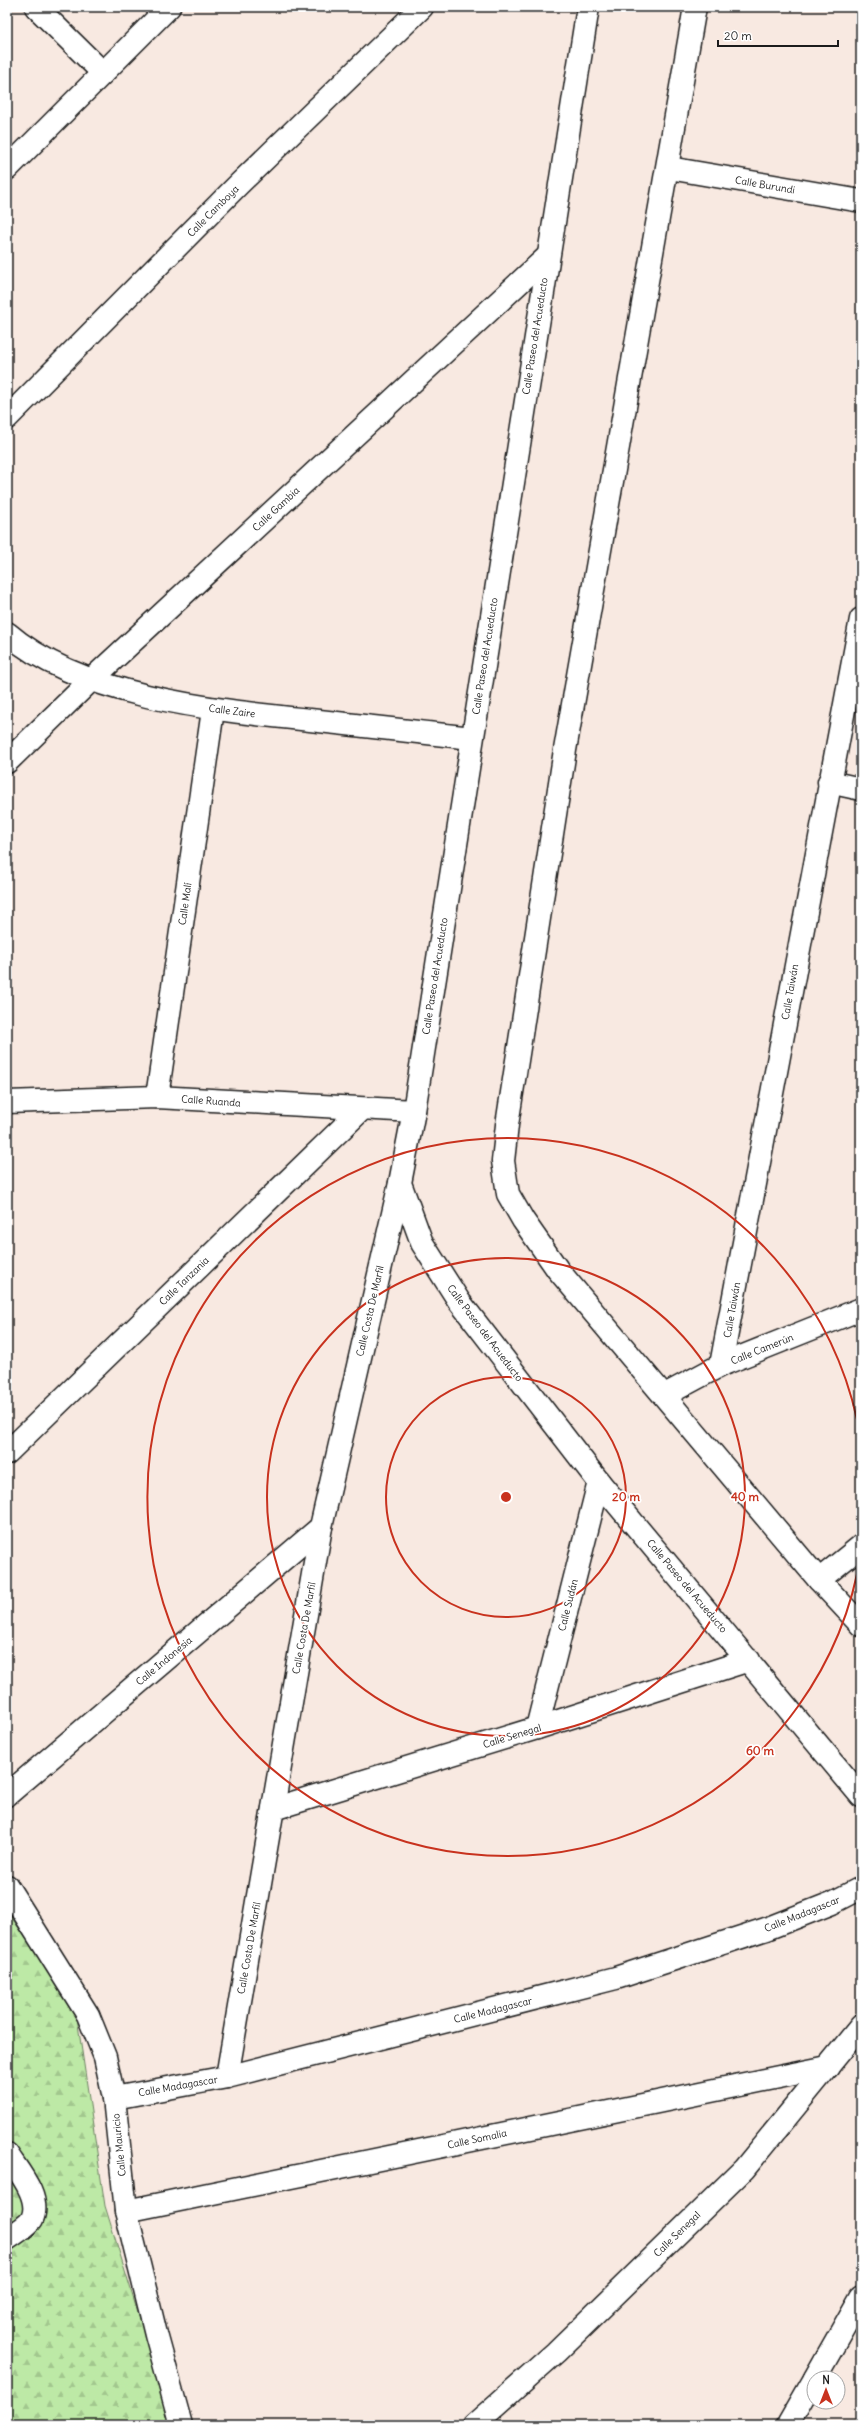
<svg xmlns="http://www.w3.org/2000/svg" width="868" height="2432" font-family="Delius,sans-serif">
  <defs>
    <pattern id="forest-firs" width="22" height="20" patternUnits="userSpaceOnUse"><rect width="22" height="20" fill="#bde9a6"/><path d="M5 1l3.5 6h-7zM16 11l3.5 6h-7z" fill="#a2c78e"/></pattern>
  </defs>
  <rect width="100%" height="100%" fill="#f8e9e1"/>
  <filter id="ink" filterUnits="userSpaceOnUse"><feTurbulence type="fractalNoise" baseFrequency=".025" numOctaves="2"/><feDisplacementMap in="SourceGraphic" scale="8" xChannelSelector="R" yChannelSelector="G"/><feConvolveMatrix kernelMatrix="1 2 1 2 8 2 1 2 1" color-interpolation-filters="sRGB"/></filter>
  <g filter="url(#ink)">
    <!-- forest -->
    <polygon fill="url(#forest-firs)" stroke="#6c8261" points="7,1911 76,2011 105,2206 173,2425 7,2425"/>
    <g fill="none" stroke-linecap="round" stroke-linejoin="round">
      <defs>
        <g id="minor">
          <polyline points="36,7 103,73"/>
          <polyline points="588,7 414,1111 400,1183 422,1243 459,1301 599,1482 861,1796"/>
          <polyline points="695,7 565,750 507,1125 503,1161 508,1194 523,1220 558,1270 819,1580 861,1625"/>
          <polyline points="669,168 861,201"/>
          <polyline points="7,169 169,7"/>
          <polyline points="7,418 239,184 422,7"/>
          <path d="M 7,633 C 81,697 214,710 310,720 C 364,726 418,732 472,738"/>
          <polyline points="7,762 90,681 547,257"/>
          <polyline points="829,782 861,789"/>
          <polyline points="157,1097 213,710"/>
          <polyline points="7,1102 157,1097 414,1111"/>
          <polyline points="721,1365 861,619"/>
          <polyline points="665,1395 721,1365 861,1309"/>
          <polyline points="7,1453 361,1110"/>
          <polyline points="819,1580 861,1546"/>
          <polyline points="537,1728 599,1482"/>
          <polyline points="7,1795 321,1527"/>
          <polyline points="273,1809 537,1728 749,1660"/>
          <polyline points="7,1886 88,2015 105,2057 114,2098 126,2211 156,2334 181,2425"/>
          <polyline points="227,2077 321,1527 400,1183"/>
          <polyline points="114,2098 227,2077 616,1978 766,1929 832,1903 861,1888"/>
          <path d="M 7,2154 C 18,2171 42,2198 32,2219 C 28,2226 14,2234 7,2239"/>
          <polyline points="126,2211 828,2067"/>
          <polyline points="815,2378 861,2297"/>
          <polyline points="474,2425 556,2352 744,2169 861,2026"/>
          <polyline points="788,2425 814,2380"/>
        </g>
      </defs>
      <!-- minor casing -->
      <use href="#minor" stroke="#1c1c1c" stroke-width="25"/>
      <!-- minor -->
      <use href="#minor" stroke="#fff" stroke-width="22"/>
    </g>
  </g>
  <!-- distance rings -->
  <g fill="none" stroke="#c8321e" stroke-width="2">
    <circle cx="506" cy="1497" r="120"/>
    <circle cx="506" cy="1497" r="239"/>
    <path d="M861 1553A359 359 0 1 1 861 1441"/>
  </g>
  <g text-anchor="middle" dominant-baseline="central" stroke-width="3.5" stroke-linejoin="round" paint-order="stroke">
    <!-- street labels -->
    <g font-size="10" fill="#1c1c1c" stroke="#fff">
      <text transform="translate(765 185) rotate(10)">Calle Burundi</text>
      <text transform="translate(213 211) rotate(-45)">Calle Camboya</text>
      <text transform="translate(535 336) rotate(-81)">Calle Paseo del Acueducto</text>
      <text transform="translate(276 509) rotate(-43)">Calle Gambia</text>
      <text transform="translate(485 656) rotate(-81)">Calle Paseo del Acueducto</text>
      <text transform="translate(232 711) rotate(7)">Calle Zaire</text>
      <text transform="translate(185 904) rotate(-82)">Calle Malí</text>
      <text transform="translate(435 976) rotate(-81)">Calle Paseo del Acueducto</text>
      <text transform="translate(790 992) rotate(-80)">Calle Taiwán</text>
      <text transform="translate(211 1101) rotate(4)">Calle Ruanda</text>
      <text transform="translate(184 1281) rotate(-44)">Calle Tanzania</text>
      <text transform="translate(732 1310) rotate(-80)">Calle Taiwán</text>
      <text transform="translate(370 1311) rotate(-77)">Calle Costa De Marfil</text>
      <text transform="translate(485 1333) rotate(53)">Calle Paseo del Acueducto</text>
      <text transform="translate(762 1349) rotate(-22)">Calle Camerún</text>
      <text transform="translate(687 1586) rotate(50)">Calle Paseo del Acueducto</text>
      <text transform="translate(568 1605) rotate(-76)">Calle Sudán</text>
      <text transform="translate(304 1628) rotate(-80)">Calle Costa De Marfil</text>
      <text transform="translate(164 1661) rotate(-40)">Calle Indonesia</text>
      <text transform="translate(512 1736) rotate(-17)">Calle Senegal</text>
      <text transform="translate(802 1914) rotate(-22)">Calle Madagascar</text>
      <text transform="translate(249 1948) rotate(-80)">Calle Costa De Marfil</text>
      <text transform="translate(493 2010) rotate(-14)">Calle Madagascar</text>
      <text transform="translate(178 2086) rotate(-10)">Calle Madagascar</text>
      <text transform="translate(477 2139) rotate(-12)">Calle Somalia</text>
      <text transform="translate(119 2145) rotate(-96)">Calle Mauricio</text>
      <text transform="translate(677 2234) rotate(-44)">Calle Senegal</text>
    </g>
  </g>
  <circle cx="506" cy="1497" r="6" fill="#c8321e" stroke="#fff" stroke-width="2"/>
  <g font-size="12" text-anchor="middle" font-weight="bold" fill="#c8321e" stroke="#fff" stroke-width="3.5" stroke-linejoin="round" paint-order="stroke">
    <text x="626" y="1501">20 m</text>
    <text x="745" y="1501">40 m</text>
    <text x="760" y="1755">60 m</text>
  </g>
  <!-- margin -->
  <rect width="868" height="2432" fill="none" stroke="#fff" stroke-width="24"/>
  <rect x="12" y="12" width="844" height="2408" fill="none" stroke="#1c1c1c" stroke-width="1.5" filter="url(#ink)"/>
  <!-- north arrow -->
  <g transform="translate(826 2390)"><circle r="19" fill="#ffffff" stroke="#a4a4a4"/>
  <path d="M0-3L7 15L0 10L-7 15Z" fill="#c8321e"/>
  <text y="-6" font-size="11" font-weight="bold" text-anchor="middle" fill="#1c1c1c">N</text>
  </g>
  <!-- scale -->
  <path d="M718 40v6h120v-6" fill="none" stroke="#1c1c1c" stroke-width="2"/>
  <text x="724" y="40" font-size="12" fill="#1c1c1c" stroke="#ffffff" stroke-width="3" paint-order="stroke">20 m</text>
</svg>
